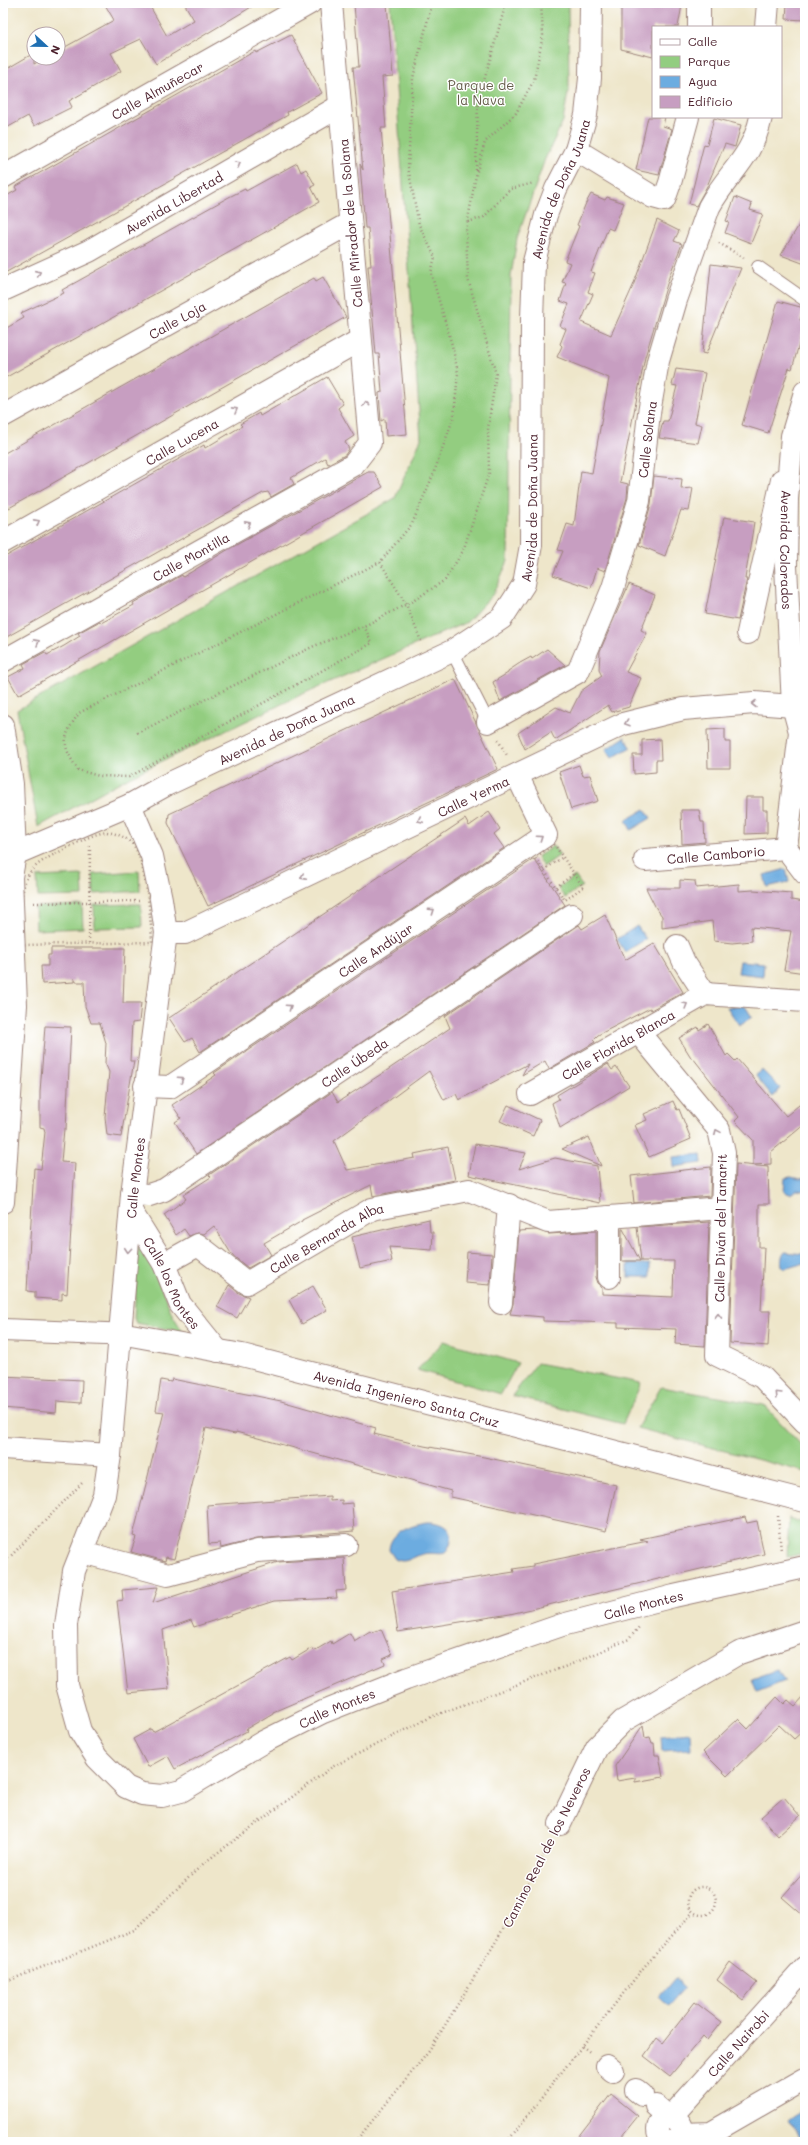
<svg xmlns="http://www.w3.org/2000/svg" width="808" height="2145" font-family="Mali,sans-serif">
  <rect width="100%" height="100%" fill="#fff"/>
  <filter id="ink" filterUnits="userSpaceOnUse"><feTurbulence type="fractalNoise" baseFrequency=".025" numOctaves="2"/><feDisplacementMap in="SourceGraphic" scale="8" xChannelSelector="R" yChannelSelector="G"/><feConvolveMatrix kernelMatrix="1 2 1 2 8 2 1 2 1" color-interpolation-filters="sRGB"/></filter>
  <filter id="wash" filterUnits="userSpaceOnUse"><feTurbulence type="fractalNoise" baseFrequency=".012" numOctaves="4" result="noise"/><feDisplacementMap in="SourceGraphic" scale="16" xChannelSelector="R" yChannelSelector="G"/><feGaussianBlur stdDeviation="0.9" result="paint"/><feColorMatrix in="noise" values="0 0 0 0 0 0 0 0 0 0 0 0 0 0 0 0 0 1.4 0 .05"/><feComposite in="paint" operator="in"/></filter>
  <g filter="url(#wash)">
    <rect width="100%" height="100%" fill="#eee6ca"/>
    <!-- green -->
    <g fill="#93cd80" stroke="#6e7656">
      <polygon points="390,3 568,3 569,87 563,121 545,159 517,239 511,276 508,561 493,594 467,622 305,693 129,777 38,827 17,710 395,498 421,439"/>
      <polygon points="553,846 560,855 543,867 537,857"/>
      <polygon points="139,871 140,891 94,894 93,874"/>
      <polygon points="82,875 83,896 38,897 37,877"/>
      <polygon points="575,876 582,886 565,898 558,888"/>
      <polygon points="141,904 142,927 95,928 94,905"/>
      <polygon points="82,905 83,928 36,930 35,907"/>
      <polygon points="141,1243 145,1248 172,1314 183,1332 136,1323 134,1318 138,1246"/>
      <polygon points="444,1341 518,1363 501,1394 417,1370"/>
      <polygon points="537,1363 641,1383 623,1424 512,1396"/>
      <polygon points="661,1387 764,1405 805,1449 805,1472 637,1428"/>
      <polygon points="789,1518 805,1523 805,1553 787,1557"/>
    </g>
    <!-- water -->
    <g fill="#6cace0" stroke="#5b6686">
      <polygon points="625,737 631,747 612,758 606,749"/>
      <polygon points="645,809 651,818 631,830 626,820"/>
      <polygon points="786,869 789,882 767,887 764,875"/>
      <polygon points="637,926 646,939 625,952 617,939"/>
      <polygon points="740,961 764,963 763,976 738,973"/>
      <polygon points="745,1006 752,1017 739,1025 727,1007"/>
      <polygon points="761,1069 780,1088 773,1097 756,1076"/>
      <polygon points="701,1154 702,1163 674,1167 673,1157"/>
      <polygon points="791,1177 800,1179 805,1178 805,1191 797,1190 790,1194 784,1192 785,1178"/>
      <path d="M 785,1252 L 804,1254 L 805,1263 L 784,1269 C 780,1265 781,1256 785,1252 Z"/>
      <rect x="628" y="1264" width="22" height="13"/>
      <path d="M 428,1522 C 442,1522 456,1528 450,1545 C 449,1547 448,1551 445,1553 C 440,1555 430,1552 423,1554 C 413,1556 406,1565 395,1559 L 389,1550 C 390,1531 412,1524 428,1522 Z"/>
      <polygon points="777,1670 785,1681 757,1692 752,1679"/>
      <polygon points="690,1733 691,1749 662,1751 661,1736"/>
      <polygon points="675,1978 685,1987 668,2006 659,1997"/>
      <polygon points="803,2109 805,2113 801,2117 805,2122 805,2138 802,2141 788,2120"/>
    </g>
    <g id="blocks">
      <!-- building -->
      <g fill="#c79ec1">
        <polygon points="104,3 148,3 167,36 194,20 184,3 258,3 156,64 141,39 111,53 121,71 69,101 72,107 34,126 28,116 3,130 3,71 34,53 34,64 45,58 58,58 58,51 114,20"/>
        <polygon points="387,3 393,76 382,77 386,128 381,128 407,434 386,436 385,419 381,421 379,393 382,392 379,354 376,354 368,266 371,266 368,228 365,228 360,164 363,170 353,67 359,67 354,4"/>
        <polygon points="621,3 669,3 682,5 678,27 653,27 653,57 621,49"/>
        <polygon points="787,3 805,3 805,20 786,19"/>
        <polygon points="291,35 322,93 287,112 288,115 3,274 3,198 17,190 15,187 255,51 256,53"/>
        <polygon points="648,117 665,117 663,126 672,129 659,175 636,170"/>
        <polygon points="714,118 741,125 735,147 725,144 707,186 696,206 689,204 704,144 707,145"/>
        <polygon points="297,163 301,172 306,169 315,185 311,187 319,202 3,379 3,330 24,318 21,313 64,293 62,290 229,197 245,189 246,191"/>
        <polygon points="591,194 605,200 607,197 624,203 613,230 608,228 591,272 595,273 588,292 593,294 581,322 611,335 633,286 657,220 679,231 674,241 682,244 670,274 645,357 620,482 628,484 627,498 605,571 597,568 591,588 553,575 563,551 558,550 567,524 574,526 581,471 592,473 609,378 557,357 562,346 560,344 566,329 560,326 569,304 560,301 566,283 562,282 570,263 565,261 579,226 577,225 586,203"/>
        <polygon points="735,197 752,204 750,210 763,214 751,243 725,233 729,222 726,221"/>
        <polygon points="805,215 805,264 781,255"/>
        <polygon points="711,264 741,268 706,354 702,353"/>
        <polygon points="323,277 346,317 9,508 3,498 3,454 314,278 316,281"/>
        <polygon points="778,301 804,308 800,320 805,323 792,369 789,368 768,433 742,425"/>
        <polygon points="676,369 705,373 695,423 702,425 698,443 659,438 663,421 668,421 677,386 672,385"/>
        <polygon points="327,377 343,404 338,408 354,436 345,442 349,449 345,455 328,464 325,458 291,478 294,484 271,497 268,492 263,493 3,639 3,558 204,445 205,448 242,426 240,424 259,413 260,416"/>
        <polygon points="368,472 374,472 383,487 18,695 8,677 25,668 23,664 45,652 47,655 64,646 80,636 78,633 100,621 101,623 134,605 133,603 182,575 183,577 229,549"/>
        <polygon points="654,476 682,479 681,489 693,488 689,511 681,510 665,556 639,545 651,504"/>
        <polygon points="724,517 754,522 745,579 747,579 738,620 705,614"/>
        <polygon points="629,584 655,595 641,630 647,633 626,672 641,678 629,707 612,712 608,705 555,740 551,732 525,749 518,733 556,707 570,713 581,691 602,676 599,670 600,651"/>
        <polygon points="547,649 565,665 500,701 493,682 508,673 508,671 520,663 531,657 532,659"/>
        <polygon points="455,679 498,769 208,906 168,823 169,814"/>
        <polygon points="725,729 725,742 730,742 730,768 708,768 707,730"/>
        <polygon points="660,739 661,760 656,760 656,772 634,774 633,755 642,755 642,740"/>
        <polygon points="579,765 583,776 590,775 598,801 571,809 559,772"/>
        <polygon points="746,797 763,797 763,810 767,810 767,833 745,834"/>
        <polygon points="681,810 699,810 701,822 704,822 705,842 682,844"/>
        <polygon points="489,812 500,829 494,834 504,848 200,1052 192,1038 185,1042 169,1018 465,819 469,826"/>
        <polygon points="534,859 565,905 196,1154 175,1122 181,1118 172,1105 216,1075 214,1073"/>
        <polygon points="680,880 695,881 696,888 739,884 739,891 753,890 791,893 791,900 805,902 805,973 784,970 791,931 751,927 752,941 732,943 714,941 712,921 662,928 662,916 656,908 646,888 680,888"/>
        <polygon points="605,915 625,960 654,943 683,992 651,1010 650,1008 598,1035 593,1040 595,1042 549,1069 545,1061 522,1075 528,1064 459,1100 456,1094 444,1100 429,1071 334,1141 347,1170 415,1158 414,1154 448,1147 455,1180 373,1196 371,1185 302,1220 302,1221 264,1243 271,1255 248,1268 232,1255 214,1226 204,1234 198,1233 189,1236 184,1229 176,1235 164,1215 186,1199 183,1195 211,1177 209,1175 332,1092 338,1102 386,1071 450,1028 445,1016 579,925 582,929"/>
        <polygon points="51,948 125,948 123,1003 141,1003 139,1022 132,1023 130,1061 134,1061 121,1137 107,1135 105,1117 109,1072 105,1063 106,1043 100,1023 91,1023 85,1006 84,982 76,982 74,978 74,982 42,984 41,966 48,966 48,955 51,955"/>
        <polygon points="708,1024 726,1056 728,1054 735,1061 737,1059 786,1116 805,1100 805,1124 771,1152 771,1164 753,1165 753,1140 735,1121 739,1117 693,1058 692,1059 679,1038 698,1027 699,1030"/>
        <polygon points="45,1026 71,1027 66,1129 64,1129 61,1162 75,1163 67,1294 62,1293 62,1300 35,1298 35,1292 27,1291 34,1168 41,1169 45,1132 44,1128 40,1127 40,1092"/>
        <polygon points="608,1064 612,1070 616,1067 629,1086 560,1128 552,1103 559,1099 557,1095"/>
        <polygon points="673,1101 677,1110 679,1109 691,1139 649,1157 635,1125 647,1120 644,1114"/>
        <polygon points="508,1105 540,1120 533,1136 500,1121"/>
        <polygon points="589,1137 601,1166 562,1149"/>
        <polygon points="475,1144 526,1153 519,1169 555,1158 597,1166 600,1203 469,1175"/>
        <polygon points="736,1164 768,1167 769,1204 759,1204 759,1247 764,1247 761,1311 770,1311 768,1346 730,1343"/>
        <polygon points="711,1167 710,1196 634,1203 631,1176"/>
        <polygon points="429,1219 430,1232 433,1232 432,1250 389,1247 392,1261 360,1268 352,1237"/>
        <polygon points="709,1222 705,1346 675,1344 676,1329 618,1327 618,1323 543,1321 543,1317 510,1314 513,1304 519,1231 536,1230 549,1234 596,1231 596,1277 598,1283 602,1288 602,1294 673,1297 674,1261 641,1261 637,1227"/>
        <polygon points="622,1229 623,1229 640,1261 622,1261"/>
        <polygon points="467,1252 492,1254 490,1285 465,1283"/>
        <polygon points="229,1285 239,1293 249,1297 237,1318 217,1307"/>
        <polygon points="313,1286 327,1310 302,1324 289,1300"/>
        <polygon points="3,1376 82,1380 81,1403 57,1401 56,1413 3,1408"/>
        <polygon points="172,1379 281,1401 376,1428 374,1434 424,1446 484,1457 616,1485 606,1531 451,1497 451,1491 236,1432 235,1434 206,1428 174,1559 166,1557 165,1561 131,1552 136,1537 133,1536 164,1412 156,1411 161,1380 171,1382"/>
        <polygon points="330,1496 330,1501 342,1500 342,1504 352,1503 354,1531 256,1539 221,1548 220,1543 209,1544 207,1505"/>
        <polygon points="745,1517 747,1523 757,1521 764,1554 510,1614 398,1632 392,1591 514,1572 513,1569 533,1566 533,1564 648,1541 640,1539"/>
        <polygon points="344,1558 346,1590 336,1591 337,1598 274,1601 194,1627 191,1620 163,1630 169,1689 128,1693 117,1601 123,1600 122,1590 158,1587 153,1603 278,1562"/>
        <polygon points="381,1629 392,1655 383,1659 385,1664 273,1712 273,1713 246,1729 247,1731 175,1769 168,1756 148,1767 133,1739 151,1729 153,1732 290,1657 292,1660 312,1648 314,1651 331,1641 332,1644 350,1633 354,1641 370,1631 371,1633"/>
        <polygon points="805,1695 805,1729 794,1739 779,1725 727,1776 703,1752 738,1719 748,1729 777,1697 784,1704 788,1700 795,1706"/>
        <polygon points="643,1725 645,1738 650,1737 652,1743 654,1743 655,1755 659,1755 663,1777 635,1782 635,1778 617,1781 615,1766"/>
        <polygon points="784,1797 800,1816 778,1836 761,1817"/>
        <polygon points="805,1871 805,1917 782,1897"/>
        <polygon points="730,1962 757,1983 743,2000 717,1980"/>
        <polygon points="695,2002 721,2022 707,2040 703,2036 670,2076 644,2056 657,2038 663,2043"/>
        <polygon points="611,2094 638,2116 617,2142 574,2142"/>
      </g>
    </g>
  </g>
  <g filter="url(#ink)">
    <use href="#blocks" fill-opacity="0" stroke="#9c827a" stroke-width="1"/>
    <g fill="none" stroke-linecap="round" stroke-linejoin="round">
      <defs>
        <g id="lane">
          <polyline points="758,267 805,300"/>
          <polyline points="452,651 488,722"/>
        </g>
        <g id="street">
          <polyline points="699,27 699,3"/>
          <polyline points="766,27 768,3"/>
          <polyline points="576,150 653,197 664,200 670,183 688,117"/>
          <path id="s1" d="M 3,177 L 310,3"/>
          <path id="s2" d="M 3,290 L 89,251 L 340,106"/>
          <path id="s3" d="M 3,416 L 350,223"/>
          <path id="s4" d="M 3,542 L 360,340"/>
          <polyline points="748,633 782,480"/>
          <polyline points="795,698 805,658"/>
          <path id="s5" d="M 488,722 L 578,672 L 613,588 L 639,501 L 649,413 L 658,361 L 676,300 L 709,207 C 728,172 752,159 761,117"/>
          <path id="s6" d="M 645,860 L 786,848"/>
          <polyline points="677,946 684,962 705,994"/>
          <polyline points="639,1033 719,1130 724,1153 717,1355 762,1377 805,1422"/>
          <path id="s7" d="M 145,1086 L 170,1087 L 546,835 L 517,775"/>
          <path id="s8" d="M 530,1094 L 705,994 L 805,1001"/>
          <path id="s9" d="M 132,1194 L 149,1195 L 164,1190 L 572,915"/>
          <polyline points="609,1217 609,1277"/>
          <path id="s10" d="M 164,1264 L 198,1245 L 247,1283 L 372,1209 L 469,1190 L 548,1222 L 721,1208"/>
          <polyline points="501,1303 509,1205"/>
          <path id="s11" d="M 120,1334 L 110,1455 L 104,1495 L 74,1571 L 66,1625 L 67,1685 L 80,1731 L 97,1758 L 126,1787 L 142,1794 L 162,1796 L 181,1791 L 263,1742 L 323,1712 L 406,1679 L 562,1625 L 674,1596 L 805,1567"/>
          <polyline points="3,1448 110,1455"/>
          <polyline points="82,1552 168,1575 257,1551 346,1545"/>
          <polyline points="560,1824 597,1747 623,1721 739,1653 805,1631"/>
          <polyline points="607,2066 613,2071"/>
          <polyline points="636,2090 642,2095"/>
          <polyline points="656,2106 670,2118"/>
        </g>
        <g id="secondary">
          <path id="s12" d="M 805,392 L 792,436 L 787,499 L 786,566 L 793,706 L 800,732 L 786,848 L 805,873"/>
          <path id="s13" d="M 3,661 L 353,465 L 370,443 L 331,3"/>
          <polyline points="3,725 12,784 15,854 11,877 16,1005 3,1202"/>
          <path id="s14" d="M 15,854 L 130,805 L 166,785 L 452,651 L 502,618 L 524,584 L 531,545 L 532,319 L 534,262 L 546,215 L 556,189 L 576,150 L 586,115 L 590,78 L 591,3"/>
          <path id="s15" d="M 166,933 L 185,933 L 623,724 L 683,709 L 754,703 L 793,706"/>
          <path id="s16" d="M 131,1211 L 164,1264 L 180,1304 L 218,1351"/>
          <path id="s17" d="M 3,1330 L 131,1335 L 242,1355 L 805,1501"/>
          <path id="s18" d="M 120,1334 L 132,1194 L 166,933 L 161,899 L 152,856 L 130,805"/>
          <path id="s19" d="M 670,2118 L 805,1968"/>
          <circle cx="670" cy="2130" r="12"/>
          <polyline points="682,2134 711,2133 805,2079"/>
        </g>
      </defs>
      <!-- lane casing -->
      <use href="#lane" stroke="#9c827a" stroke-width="14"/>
      <!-- street casing -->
      <use href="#street" stroke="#9c827a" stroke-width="24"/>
      <!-- secondary casing -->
      <use href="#secondary" stroke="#9c827a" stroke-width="24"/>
      <!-- path -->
      <g stroke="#9c827a" stroke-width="2.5" stroke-dasharray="1 3" stroke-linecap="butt">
        <polyline points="476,170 478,102 506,3"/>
        <polyline points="468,222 484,217 510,189 534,183"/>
        <polyline points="719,243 744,258"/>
        <path d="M 364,626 L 372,643 L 129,777 L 99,776 L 78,770 C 61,744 62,738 79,713 L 380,562"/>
        <polyline points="421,641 406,604 380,562 412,524 433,475 454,416 458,373 452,345 431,273 435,257 419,225 408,167 413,78 432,3"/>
        <polyline points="137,733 314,646 364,626 413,601 445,580 463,551 489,473 488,428 496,374 468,279 466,231 476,175 485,142 516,113 534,80 543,35 541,3"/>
        <polyline points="498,740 508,757"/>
        <path d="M 107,832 C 118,834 127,837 134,846 C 146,862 151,921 152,942 L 24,945 C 23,921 15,883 36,866 C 44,859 55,854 65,849 C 79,842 92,834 107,832 Z"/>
        <polygon points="554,844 583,887 565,900 535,858"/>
        <polyline points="544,870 563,857"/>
        <polyline points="556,887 574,874"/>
        <polyline points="34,903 141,901"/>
        <polyline points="89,943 90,845"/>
        <polyline points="778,1516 781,1551"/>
        <polyline points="3,1564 84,1481"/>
        <circle cx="702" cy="1901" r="14"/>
        <polyline points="3,1983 134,1930 204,1863 332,1767 431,1717 572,1664 629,1639 639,1627"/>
        <polyline points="582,2046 591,2053"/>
        <polyline points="355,2142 430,2050 498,1938 551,1842"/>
        <polyline points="507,2142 644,1967 693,1912"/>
      </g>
      <!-- lane -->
      <use href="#lane" stroke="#fff" stroke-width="12"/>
      <!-- street -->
      <use href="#street" stroke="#fff" stroke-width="22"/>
      <!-- secondary -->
      <use href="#secondary" stroke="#fff" stroke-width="22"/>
    </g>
    <!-- one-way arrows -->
    <defs><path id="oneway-chevron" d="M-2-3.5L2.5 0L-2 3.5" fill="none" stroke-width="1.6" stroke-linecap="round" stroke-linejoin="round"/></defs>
    <g stroke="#ae9aa0">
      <use href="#oneway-chevron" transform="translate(238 164) rotate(-30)"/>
      <use href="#oneway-chevron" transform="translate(38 273) rotate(-24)"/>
      <use href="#oneway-chevron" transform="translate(366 404) rotate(-96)"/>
      <use href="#oneway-chevron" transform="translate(235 410) rotate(-29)"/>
      <use href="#oneway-chevron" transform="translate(37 522) rotate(-29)"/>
      <use href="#oneway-chevron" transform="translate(248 524) rotate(-29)"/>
      <use href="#oneway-chevron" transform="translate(37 642) rotate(-29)"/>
      <use href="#oneway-chevron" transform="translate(754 704) rotate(-180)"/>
      <use href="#oneway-chevron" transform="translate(627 723) rotate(161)"/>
      <use href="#oneway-chevron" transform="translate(420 820) rotate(155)"/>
      <use href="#oneway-chevron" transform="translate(540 838) rotate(-34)"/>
      <use href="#oneway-chevron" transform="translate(303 877) rotate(154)"/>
      <use href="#oneway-chevron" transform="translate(432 911) rotate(-34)"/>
      <use href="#oneway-chevron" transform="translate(685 1005) rotate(-31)"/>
      <use href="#oneway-chevron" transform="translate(289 1007) rotate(-34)"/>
      <use href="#oneway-chevron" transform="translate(181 1079) rotate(-34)"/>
      <use href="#oneway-chevron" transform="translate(717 1132) rotate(-114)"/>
      <use href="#oneway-chevron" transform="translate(128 1250) rotate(95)"/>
      <use href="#oneway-chevron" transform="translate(718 1316) rotate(-89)"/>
      <use href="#oneway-chevron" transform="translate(778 1394) rotate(-134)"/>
    </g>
  </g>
  <g text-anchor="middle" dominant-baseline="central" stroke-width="3" stroke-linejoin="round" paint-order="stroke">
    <!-- park labels -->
    <g font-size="13" fill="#645c49" stroke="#fff">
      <text x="481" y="84">Parque de<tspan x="481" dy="15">la Nava</tspan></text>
    </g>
    <!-- street labels -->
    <g font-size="13" fill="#4a1f2b" stroke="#fff">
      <text stroke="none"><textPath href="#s1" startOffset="177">Calle Almuñecar</textPath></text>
      <text stroke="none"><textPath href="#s14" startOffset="983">Avenida de Doña Juana</textPath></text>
      <text stroke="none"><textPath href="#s2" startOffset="192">Avenida Libertad</textPath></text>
      <text transform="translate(350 223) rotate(-95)">Calle Mirador de la Solana</text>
      <text stroke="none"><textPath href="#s3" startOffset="199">Calle Loja</textPath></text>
      <text stroke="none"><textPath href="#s5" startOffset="347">Calle Solana</textPath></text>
      <text stroke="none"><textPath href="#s4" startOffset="205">Calle Lucena</textPath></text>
      <text stroke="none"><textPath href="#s14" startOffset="659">Avenida de Doña Juana</textPath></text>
      <text stroke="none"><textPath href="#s12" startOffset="160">Avenida Colorados</textPath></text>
      <text stroke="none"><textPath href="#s13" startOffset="215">Calle Montilla</textPath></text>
      <text stroke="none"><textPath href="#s14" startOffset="299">Avenida de Doña Juana</textPath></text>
      <text stroke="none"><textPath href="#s15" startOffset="338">Calle Yerma</textPath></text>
      <text stroke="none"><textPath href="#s6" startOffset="71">Calle Camborio</textPath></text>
      <text stroke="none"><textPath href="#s7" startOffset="272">Calle Andújar</textPath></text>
      <text stroke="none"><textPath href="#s8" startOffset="101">Calle Florida Blanca</textPath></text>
      <text stroke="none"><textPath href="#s9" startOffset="262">Calle Úbeda</textPath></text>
      <text stroke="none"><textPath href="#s18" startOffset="157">Calle Montes</textPath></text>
      <text transform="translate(720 1228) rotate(-89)">Calle Diván del Tamarit</text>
      <text stroke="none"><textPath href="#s10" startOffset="193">Calle Bernarda Alba</textPath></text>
      <text stroke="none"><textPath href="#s16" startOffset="83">Calle los Montes</textPath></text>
      <text stroke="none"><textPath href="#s17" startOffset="411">Avenida Ingeniero Santa Cruz</textPath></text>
      <text stroke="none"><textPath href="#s11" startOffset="1037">Calle Montes</textPath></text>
      <text stroke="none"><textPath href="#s11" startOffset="713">Calle Montes</textPath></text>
      <text transform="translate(546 1847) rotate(-63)">Camino Real de los Neveros</text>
      <text stroke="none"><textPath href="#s19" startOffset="101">Calle Nairobi</textPath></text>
    </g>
  </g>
  <!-- margin -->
  <rect width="808" height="2145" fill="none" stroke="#fff" stroke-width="16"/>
  <!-- legend -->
  <rect x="652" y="26" width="130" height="92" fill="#ffffff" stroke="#b7a5aa"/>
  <rect x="660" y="39" width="20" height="6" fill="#ffffff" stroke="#b7a5aa"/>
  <text x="688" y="46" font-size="12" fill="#4a1f2b">Calle</text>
  <rect x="660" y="56" width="20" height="12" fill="#93cd80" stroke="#b7a5aa"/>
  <text x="688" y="66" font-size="12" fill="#4a1f2b">Parque</text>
  <rect x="660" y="76" width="20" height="12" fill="#6cace0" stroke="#b7a5aa"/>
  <text x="688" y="86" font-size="12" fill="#4a1f2b">Agua</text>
  <rect x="660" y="96" width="20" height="12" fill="#c79ec1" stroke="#b7a5aa"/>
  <text x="688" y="106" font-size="12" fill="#4a1f2b">Edificio</text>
  <!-- north arrow -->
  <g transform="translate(46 46) rotate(112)"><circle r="19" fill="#ffffff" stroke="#b7a5aa"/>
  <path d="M0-3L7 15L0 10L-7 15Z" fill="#1f6fb2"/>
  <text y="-6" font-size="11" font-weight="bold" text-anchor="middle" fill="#4a1f2b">N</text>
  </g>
</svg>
